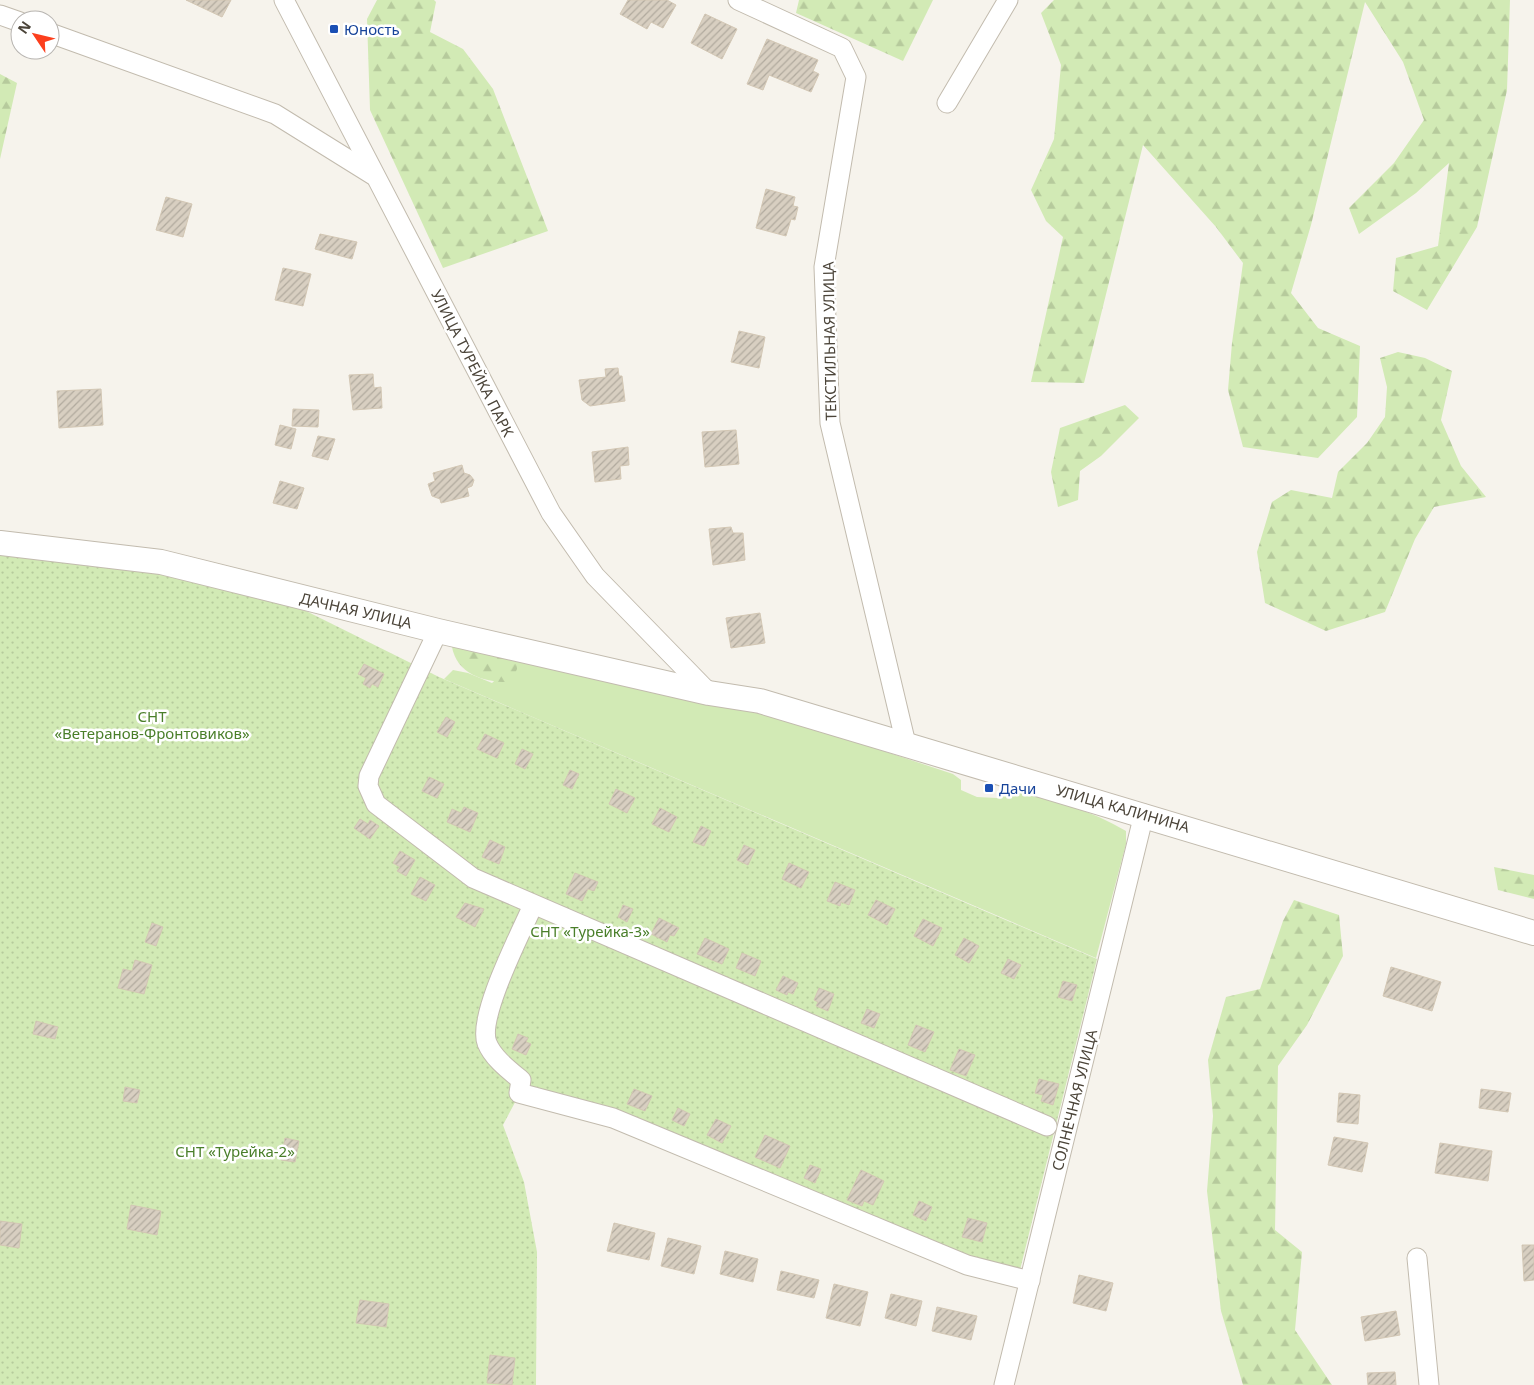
<svg xmlns="http://www.w3.org/2000/svg" width="1534" height="1385" font-family="'Noto Sans',sans-serif">
  <defs>
    <pattern id="forest-firs" width="22" height="20" patternUnits="userSpaceOnUse" patternTransform="scale(1.25)"><rect width="22" height="20" fill="#d2eab5"/><path d="M5 1l3.5 6h-7zM16 11l3.5 6h-7z" fill="#b6ca9c"/></pattern>
    <pattern id="park-dots" width="8" height="8" patternUnits="userSpaceOnUse" patternTransform="scale(1.25)"><rect width="8" height="8" fill="#d2eab5"/><path d="M2 2h.1M6 6h.1" fill="none" stroke="#b6ca9c" stroke-width="1.8" stroke-linecap="round"/></pattern>
    <pattern id="building-hatch" width="6" height="6" patternUnits="userSpaceOnUse" patternTransform="scale(1.25)"><rect width="6" height="6" fill="#d8cfc1"/><path d="M-1 1l2-2M0 6l6-6M5 7l2-2" fill="none" stroke="#b1aa9e"/></pattern>
  </defs>
  <rect width="100%" height="100%" fill="#f6f3ec"/>
  <!-- grass -->
  <path fill="#d2eab5" d="M 517,660 L 714,695 L 953,774 L 961,780 L 961,790 L 977,797 L 997,798 L 1003,789 C 1047,798 1087,808 1126,831 L 1126,844 L 1096,958 L 444,679 L 453,670 L 468,673 L 492,683 Z"/>
  <!-- forest -->
  <g fill="url(#forest-firs)">
    <polygon points="377,0 434,0 436,2 430,32 463,49 493,89 548,231 443,268 370,110 367,19"/>
    <polygon points="799,0 933,0 903,61 796,13"/>
    <polygon points="1054,0 1510,0 1507,90 1477,227 1427,310 1393,291 1396,258 1438,246 1449,163 1416,193 1359,234 1349,208 1394,163 1424,120 1403,62 1365,2 1311,225 1291,293 1318,328 1360,346 1357,417 1318,458 1243,447 1228,390 1232,343 1243,263 1216,227 1143,145 1084,383 1031,382 1063,237 1046,221 1031,190 1054,139 1061,65 1041,13"/>
    <polygon points="0,74 17,83 0,159"/>
    <polygon points="1398,352 1425,358 1452,371 1441,420 1461,466 1486,497 1434,507 1415,539 1385,612 1326,631 1265,603 1257,552 1272,502 1291,490 1332,498 1338,472 1367,443 1385,417 1387,387 1380,358"/>
    <polygon points="1125,405 1139,418 1101,456 1080,471 1078,500 1058,507 1051,472 1060,428"/>
    <path d="M 460,645 L 517,660 L 517,669 L 511,682 C 486,683 457,675 452,647 Z"/>
    <polygon points="1494,867 1534,875 1534,899 1498,890"/>
    <polygon points="1294,900 1339,915 1343,956 1307,1025 1278,1066 1275,1230 1302,1252 1295,1330 1332,1385 1243,1385 1221,1311 1207,1191 1213,1116 1208,1060 1226,997 1260,989 1283,921"/>
  </g>
  <!-- park -->
  <polygon fill="url(#park-dots)" points="0,554 121,564 199,581 306,611 439,677 1097,959 1018,1278 748,1174 520,1093 503,1125 524,1182 537,1252 536,1385 0,1385"/>
  <!-- building -->
  <g fill="url(#building-hatch)" stroke="#d3c7b4">
    <polygon points="186,0 231,0 222,17"/>
    <polygon points="628,0 667,0 676,5 663,28 651,22 647,29 620,14"/>
    <polygon points="705,14 737,29 722,59 691,43"/>
    <polygon points="767,39 818,60 813,71 819,74 811,92 769,75 763,90 747,84"/>
    <polygon points="766,189 795,197 793,206 798,207 795,220 791,219 786,236 756,228"/>
    <polygon points="166,197 192,204 183,237 156,230"/>
    <polygon points="320,234 357,242 352,259 315,249"/>
    <polygon points="283,268 311,274 303,306 275,300"/>
    <polygon points="739,331 765,337 759,368 731,362"/>
    <polygon points="618,368 619,376 622,376 625,401 590,406 582,400 579,380 606,377 605,369"/>
    <polygon points="373,374 374,388 381,387 382,408 353,410 349,375"/>
    <polygon points="101,389 103,425 59,428 57,391"/>
    <polygon points="293,409 319,410 318,427 292,426"/>
    <polygon points="280,425 296,429 291,449 275,445"/>
    <polygon points="736,430 739,464 705,467 702,432"/>
    <polygon points="318,436 335,439 328,460 312,456"/>
    <polygon points="628,447 629,465 620,466 621,479 595,482 592,452"/>
    <polygon points="462,465 464,473 470,475 474,480 472,486 467,488 469,496 441,503 440,499 432,496 428,484 435,481 433,473"/>
    <polygon points="280,481 304,488 297,509 273,503"/>
    <polygon points="731,527 733,533 743,533 745,560 713,565 709,529"/>
    <polygon points="760,613 765,643 731,648 726,618"/>
    <polygon points="364,664 384,674 378,687 372,684 370,688 363,684 366,678 358,674"/>
    <polygon points="446,717 455,722 447,737 437,732"/>
    <polygon points="485,734 504,743 497,758 477,749"/>
    <polygon points="522,749 533,754 525,769 515,764"/>
    <polygon points="570,770 579,774 572,789 563,785"/>
    <polygon points="429,777 444,784 437,798 422,791"/>
    <polygon points="616,789 635,798 627,813 609,804"/>
    <polygon points="464,807 478,813 470,832 447,822 452,809 461,813"/>
    <polygon points="660,808 677,817 669,832 652,824"/>
    <polygon points="360,819 368,824 370,820 379,826 370,839 354,828"/>
    <polygon points="701,826 711,831 704,846 693,842"/>
    <polygon points="490,840 505,847 499,864 482,857"/>
    <polygon points="744,845 755,850 748,865 737,860"/>
    <polygon points="400,851 415,860 406,876 397,871 400,867 393,863"/>
    <polygon points="789,863 809,872 801,888 782,879"/>
    <polygon points="575,873 598,882 594,891 588,889 582,901 566,894"/>
    <polygon points="420,877 435,885 426,901 411,894"/>
    <polygon points="835,882 855,890 849,905 841,902 840,906 827,901"/>
    <polygon points="876,900 895,909 887,925 868,915"/>
    <polygon points="465,903 484,909 475,927 456,917"/>
    <polygon points="623,905 633,909 627,922 618,917"/>
    <polygon points="659,918 679,928 674,936 670,935 667,942 651,934"/>
    <polygon points="923,919 942,928 933,946 914,936"/>
    <polygon points="152,923 163,927 156,946 145,942"/>
    <polygon points="705,938 729,949 722,964 697,954"/>
    <polygon points="964,938 979,946 969,963 955,955"/>
    <polygon points="742,953 761,961 755,976 736,968"/>
    <polygon points="1008,959 1021,965 1014,979 1001,973"/>
    <polygon points="135,960 152,965 144,994 118,988 123,969 132,971"/>
    <polygon points="1391,967 1441,982 1432,1011 1383,996"/>
    <polygon points="783,976 798,983 793,994 788,992 787,995 776,990"/>
    <polygon points="1063,981 1077,985 1072,1001 1058,997"/>
    <polygon points="819,988 834,994 828,1011 816,1006 818,1002 814,1000"/>
    <polygon points="867,1009 880,1014 874,1028 861,1023"/>
    <polygon points="36,1021 58,1027 55,1039 33,1034"/>
    <polygon points="916,1025 934,1032 925,1052 908,1045"/>
    <polygon points="518,1034 528,1038 526,1042 531,1044 526,1055 512,1049"/>
    <polygon points="959,1049 975,1055 966,1076 950,1070"/>
    <polygon points="1039,1079 1059,1084 1053,1105 1041,1101 1043,1095 1035,1093"/>
    <polygon points="125,1087 140,1090 137,1103 123,1101"/>
    <polygon points="634,1089 652,1096 645,1111 627,1104"/>
    <polygon points="1481,1089 1511,1093 1508,1112 1479,1108"/>
    <polygon points="1339,1093 1360,1095 1358,1124 1337,1122"/>
    <polygon points="678,1108 690,1114 684,1126 672,1120"/>
    <polygon points="716,1119 731,1126 722,1143 707,1135"/>
    <polygon points="765,1135 790,1146 780,1168 755,1157"/>
    <polygon points="1334,1137 1368,1143 1362,1172 1328,1165"/>
    <polygon points="285,1138 299,1141 295,1162 281,1160"/>
    <polygon points="1440,1143 1492,1151 1488,1181 1435,1173"/>
    <polygon points="810,1165 821,1169 815,1183 804,1178"/>
    <polygon points="861,1170 884,1181 873,1205 864,1201 862,1206 847,1200"/>
    <polygon points="919,1201 932,1207 926,1221 913,1215"/>
    <polygon points="131,1205 161,1211 157,1235 127,1229"/>
    <polygon points="968,1218 987,1223 982,1242 962,1237"/>
    <polygon points="0,1221 22,1224 19,1248 0,1245"/>
    <polygon points="614,1223 655,1233 649,1260 607,1251"/>
    <polygon points="668,1238 701,1246 694,1274 661,1266"/>
    <polygon points="1522,1245 1534,1245 1534,1280 1524,1281"/>
    <polygon points="725,1251 758,1259 753,1282 720,1274"/>
    <polygon points="781,1271 819,1280 814,1298 777,1290"/>
    <polygon points="1079,1275 1113,1283 1106,1311 1073,1303"/>
    <polygon points="834,1284 868,1292 860,1326 826,1318"/>
    <polygon points="891,1294 922,1301 916,1326 885,1318"/>
    <polygon points="360,1300 389,1304 386,1327 356,1323"/>
    <polygon points="937,1307 977,1316 971,1340 932,1331"/>
    <polygon points="1396,1311 1400,1335 1365,1341 1361,1317"/>
    <polygon points="490,1355 515,1358 512,1385 487,1383"/>
    <polygon points="1395,1372 1396,1385 1368,1385 1367,1373"/>
  </g>
  <g fill="none" stroke-linecap="round" stroke-linejoin="round">
    <defs>
      <g id="minor">
        <polyline points="284,0 551,513 595,576 709,693"/>
        <polyline points="738,0 842,48 856,77 824,267 830,423 906,744"/>
        <polyline points="0,15 20,22"/>
        <polyline points="50,33 275,114 373,175"/>
        <polyline points="947,103 1008,0"/>
        <polyline points="438,631 369,776 368,786 376,804 473,878 1047,1126"/>
        <path d="M 533,905 C 521,933 477,1017 487,1043 C 493,1058 509,1070 521,1080 L 519,1093 L 613,1118 L 967,1265 L 1030,1281"/>
        <polyline points="1417,1258 1429,1385"/>
        <polyline points="1004,1385 1144,814"/>
      </g>
      <polyline id="tertiary" points="0,543 161,562 438,631 709,693 760,701 1534,933"/>
    </defs>
    <!-- minor casing -->
    <use href="#minor" stroke="#c2bbae" stroke-width="21"/>
    <!-- tertiary casing -->
    <use href="#tertiary" stroke="#c2bbae" stroke-width="26"/>
    <!-- minor -->
    <use href="#minor" stroke="#fff" stroke-width="19"/>
    <!-- tertiary -->
    <use href="#tertiary" stroke="#fff" stroke-width="24"/>
  </g>
  <!-- markers -->
  <g fill="#1a4fb4" stroke="#fff" stroke-width="2">
    <rect x="329" y="24" width="10" height="10" rx="2.5"/>
    <rect x="984" y="783" width="10" height="10" rx="2.5"/>
  </g>
  <g text-anchor="middle" dominant-baseline="central" stroke-width="5" stroke-linejoin="round" paint-order="stroke">
    <!-- transit labels -->
    <g font-size="15" fill="#164399" stroke="#fff" text-anchor="start">
      <text x="344" y="29">Юность</text>
      <text x="999" y="788">Дачи</text>
    </g>
    <!-- street labels -->
    <g font-size="15" fill="#4b4439" stroke="#fff">
      <text transform="translate(829 341) rotate(-91)">ТЕКСТИЛЬНАЯ УЛИЦА</text>
      <text transform="translate(473 363) rotate(63)">УЛИЦА ТУРЕЙКА ПАРК</text>
      <text transform="translate(356 610) rotate(13)">ДАЧНАЯ УЛИЦА</text>
      <text transform="translate(1123 808) rotate(16)">УЛИЦА КАЛИНИНА</text>
      <text transform="translate(1074 1100) rotate(-76)">СОЛНЕЧНАЯ УЛИЦА</text>
    </g>
    <!-- park labels -->
    <g font-size="15" fill="#4a7f2a" stroke="#fff">
      <text x="152" y="716">СНТ<tspan x="152" dy="17">«Ветеранов-Фронтовиков»</tspan></text>
      <text x="590" y="931">СНТ «Турейка-3»</text>
      <text x="235" y="1151">СНТ «Турейка-2»</text>
    </g>
  </g>
  <!-- north arrow -->
  <g transform="translate(35 35) rotate(305)"><circle r="24" fill="#ffffff" stroke="#b7b4b0"/>
  <path d="M0-4L9 19L0 12L-9 19Z" fill="#fc3f1d"/>
  <text y="-8" font-size="14" font-weight="bold" text-anchor="middle" fill="#4b4439">N</text>
  </g>
</svg>
